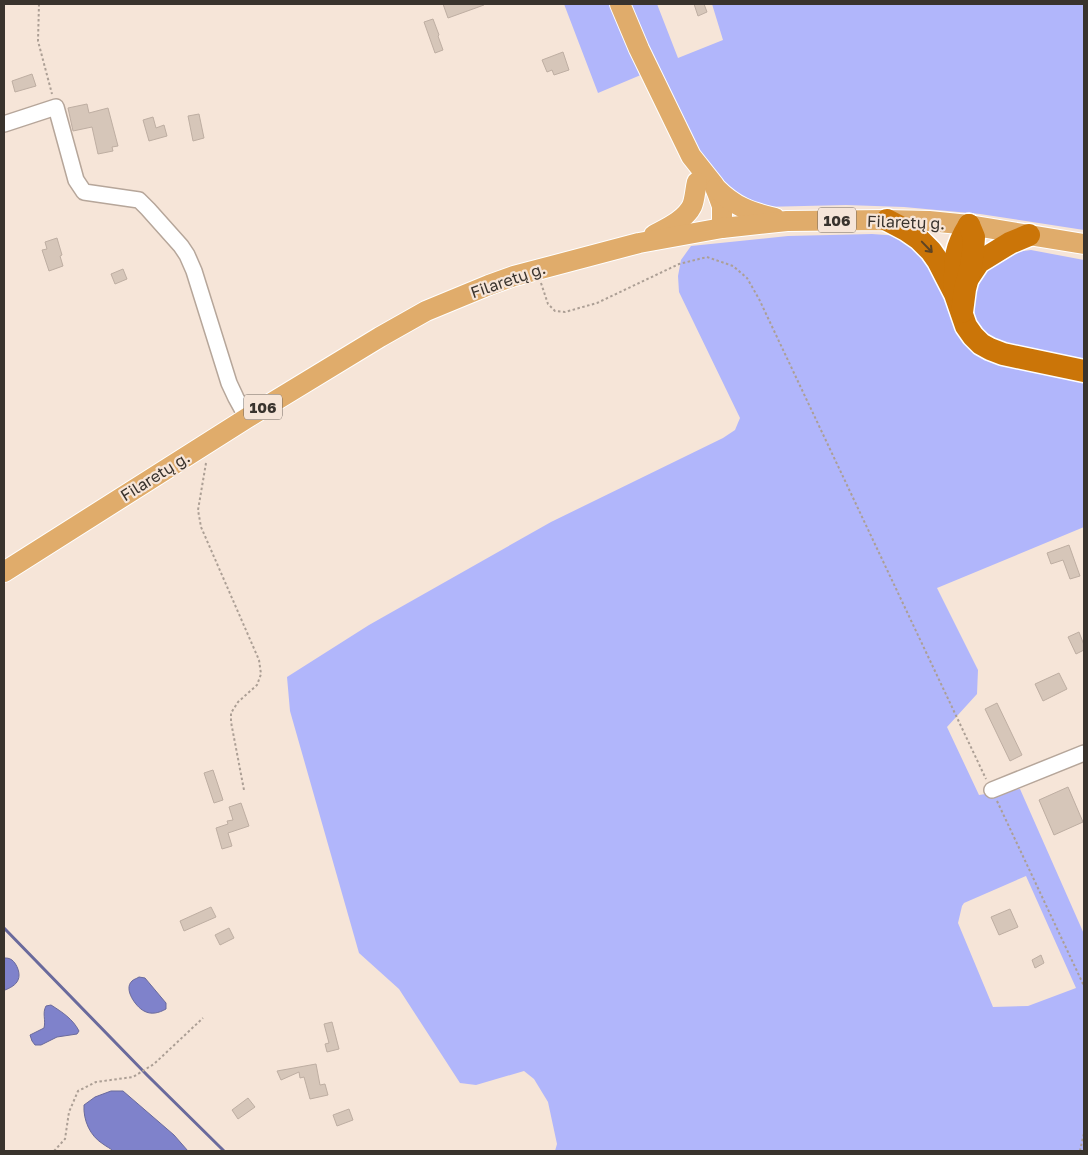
<svg xmlns="http://www.w3.org/2000/svg" width="1088" height="1155" font-family="'Golos Text',sans-serif">
  <rect width="100%" height="100%" fill="#f6e5d8"/>
  <!-- green -->
  <g fill="#b1b6fb" fill-rule="evenodd">
    <polygon points="564,4 657,4 678,58 723,40 712,4 1084,4 1084,230 980,214 904,207 846,205 761,207 744,203 708,166 655,69 598,93"/>
    <path d="M 872,234 L 900,236 L 913,242 L 985,359 L 1000,365 L 1084,381 L 1084,527 L 937,588 L 978,670 L 977,694 L 947,727 L 979,795 L 1020,789 L 1084,934 L 1084,1151 L 555,1151 L 557,1144 L 548,1102 L 534,1079 L 524,1071 L 476,1085 L 460,1083 L 399,989 L 359,953 L 290,711 L 287,677 L 369,625 L 551,522 L 723,438 L 735,430 L 740,418 L 679,292 L 678,276 L 681,260 L 691,246 L 788,236 ZM 1026,876 L 1076,988 L 1028,1006 L 993,1007 L 958,923 L 962,906 L 964,903 Z"/>
    <polygon points="1031,250 1084,260 1084,363 1027,352 989,338 978,328 972,316 977,272 1015,252"/>
  </g>
  <!-- water -->
  <g fill="#7f82cb" stroke="#6a6a9c">
    <path d="M 4,958 C 7,958 9,958 12,960 C 17,964 21,974 18,980 C 16,985 10,988 5,990 L 4,990 Z"/>
    <path d="M 139,977 L 145,978 L 166,1003 L 166,1009 C 159,1013 151,1015 144,1011 C 136,1007 123,989 132,981 C 134,979 136,979 139,977 Z"/>
    <path d="M 51,1005 C 62,1012 73,1019 79,1031 L 77,1034 L 57,1037 L 41,1045 L 35,1045 L 32,1041 L 30,1035 L 44,1028 C 46,1020 42,1013 46,1006 Z"/>
    <path d="M 111,1091 L 123,1091 L 174,1135 L 188,1151 L 113,1151 C 110,1148 107,1147 103,1144 C 90,1136 83,1120 84,1105 L 95,1097 Z"/>
  </g>
  <g fill="none" stroke-linecap="round" stroke-linejoin="round">
    <!-- stream -->
    <polyline stroke="#6a6a9c" stroke-width="3" points="4,928 147,1075 224,1151"/>
  </g>
  <!-- building -->
  <g fill="#d6c6b9" stroke="#beaea2">
    <polygon points="443,4 484,4 484,5 448,18"/>
    <polygon points="694,4 704,4 707,12 698,16"/>
    <polygon points="433,19 439,35 438,36 443,50 435,53 424,22"/>
    <polygon points="563,52 569,70 554,75 552,70 547,72 542,60"/>
    <polygon points="32,74 36,86 15,92 12,81"/>
    <polygon points="87,104 89,113 108,108 118,146 112,147 113,151 98,154 92,127 73,131 68,108"/>
    <polygon points="199,114 204,138 193,141 188,116"/>
    <polygon points="153,117 156,128 164,125 167,136 149,141 143,120"/>
    <polygon points="57,238 62,255 60,256 63,266 49,271 42,250 47,249 45,242"/>
    <polygon points="123,269 127,279 115,284 111,274"/>
    <polygon points="1069,545 1080,576 1070,579 1063,560 1051,564 1047,553"/>
    <polygon points="1079,632 1084,645 1084,650 1076,654 1068,637"/>
    <polygon points="1059,673 1067,689 1043,701 1035,684"/>
    <polygon points="997,703 1022,755 1010,761 985,709"/>
    <polygon points="213,770 223,800 214,803 204,773"/>
    <polygon points="1068,787 1083,822 1054,835 1039,800"/>
    <polygon points="241,803 249,826 228,833 232,846 222,849 216,828 228,824 227,821 233,820 229,807"/>
    <polygon points="211,907 216,917 184,931 180,921"/>
    <polygon points="1010,909 1018,927 999,935 991,917"/>
    <polygon points="229,928 234,938 220,945 215,935"/>
    <polygon points="1041,955 1044,963 1035,968 1032,960"/>
    <polygon points="332,1022 339,1049 327,1052 325,1044 329,1043 324,1024"/>
    <polygon points="316,1064 320,1085 325,1084 328,1095 310,1099 304,1077 300,1078 299,1072 281,1080 277,1071"/>
    <polygon points="248,1098 255,1107 238,1119 232,1110"/>
    <polygon points="349,1109 353,1120 337,1126 333,1115"/>
  </g>
  <g fill="none" stroke-linecap="round" stroke-linejoin="round">
    <defs>
      <g id="minor">
        <polyline points="4,124 56,107 76,180 84,192 139,200 148,209 181,246 187,255 194,271 229,383 236,398 247,418"/>
        <polyline points="992,790 1084,753"/>
      </g>
      <g id="major">
        <polyline points="620,4 639,49 691,156 714,185 718,195 722,206 722,228"/>
        <path d="M 716,188 C 735,207 750,212 775,218"/>
        <path d="M 654,235 C 667,228 685,220 692,206 C 695,199 695,190 697,182"/>
        <polyline points="4,572 247,418 380,337 426,311 489,285 514,276 639,243 722,228 787,221 887,220 929,221 969,225 1084,244"/>
      </g>
      <g id="highway">
        <polyline points="887,220 906,230 919,239 931,251 938,261 955,294 966,326 973,336 981,344 990,349 1003,354 1084,371"/>
        <polyline points="969,277 979,262 1010,243 1029,235"/>
        <path d="M 955,290 C 955,262 953,251 969,225"/>
        <polyline points="962,312 965,289 971,266 973,252 974,237 969,225"/>
      </g>
    </defs>
    <!-- minor casing -->
    <use href="#minor" stroke="#b6a69a" stroke-width="18"/>
    <!-- major casing -->
    <use href="#major" stroke="#fff" stroke-width="22"/>
    <!-- highway casing -->
    <use href="#highway" stroke="#fff" stroke-width="25"/>
    <!-- path -->
    <g stroke="#ac9f95" stroke-width="2" stroke-dasharray="2.5 2.5" stroke-linecap="butt">
      <polyline points="39,4 38,41 52,94"/>
      <polyline points="541,283 548,304 555,311 565,312 597,303 679,264 707,257 733,266 747,278 759,299 986,779"/>
      <polyline points="206,463 198,510 201,527 259,660 261,674 257,685 238,702 231,713 231,722 244,790"/>
      <polyline points="997,801 1084,986"/>
      <polyline points="54,1151 65,1139 69,1112 78,1091 96,1082 133,1077 154,1064 203,1018"/>
      <polyline points="1080,1151 1084,1133"/>
    </g>
    <!-- minor -->
    <use href="#minor" stroke="#fff" stroke-width="15"/>
    <!-- major -->
    <use href="#major" stroke="#e0ac6b" stroke-width="20"/>
    <!-- highway -->
    <use href="#highway" stroke="#cb7508" stroke-width="22"/>
  </g>
  <!-- one-way arrows -->
  <defs><path id="oneway-shaft" d="M-6 0H5M1.5-3L5.5 0L1.5 3" fill="none" stroke-width="1.6" stroke-linecap="round" stroke-linejoin="round" transform="scale(1.25)"/></defs>
  <use stroke="#5e4424" href="#oneway-shaft" transform="translate(927 247) rotate(46)"/>
  <g text-anchor="middle" dominant-baseline="central" stroke-width="4.5" stroke-linejoin="round" paint-order="stroke">
    <!-- shield labels -->
    <g fill="#f6e5d8" stroke="#726860" stroke-width="1">
      <rect x="818" y="207.5" width="38" height="25" rx="4"/>
      <rect x="244" y="394.5" width="38" height="25" rx="4"/>
    </g>
    <g font-size="15" font-weight="bold" fill="#39332d">
      <text x="837" y="220">106</text>
      <text x="263" y="407">106</text>
    </g>
    <!-- street labels -->
    <g font-size="16" fill="#39332d" stroke="#f6e5d8">
      <text transform="translate(906 222) rotate(2)">Filaretų g.</text>
      <text transform="translate(508 280) rotate(-19)">Filaretų g.</text>
      <text transform="translate(155 476) rotate(-32)">Filaretų g.</text>
    </g>
  </g>
  <!-- border -->
  <rect width="1088" height="1155" fill="none" stroke="#39332d" stroke-width="10"/>
</svg>
